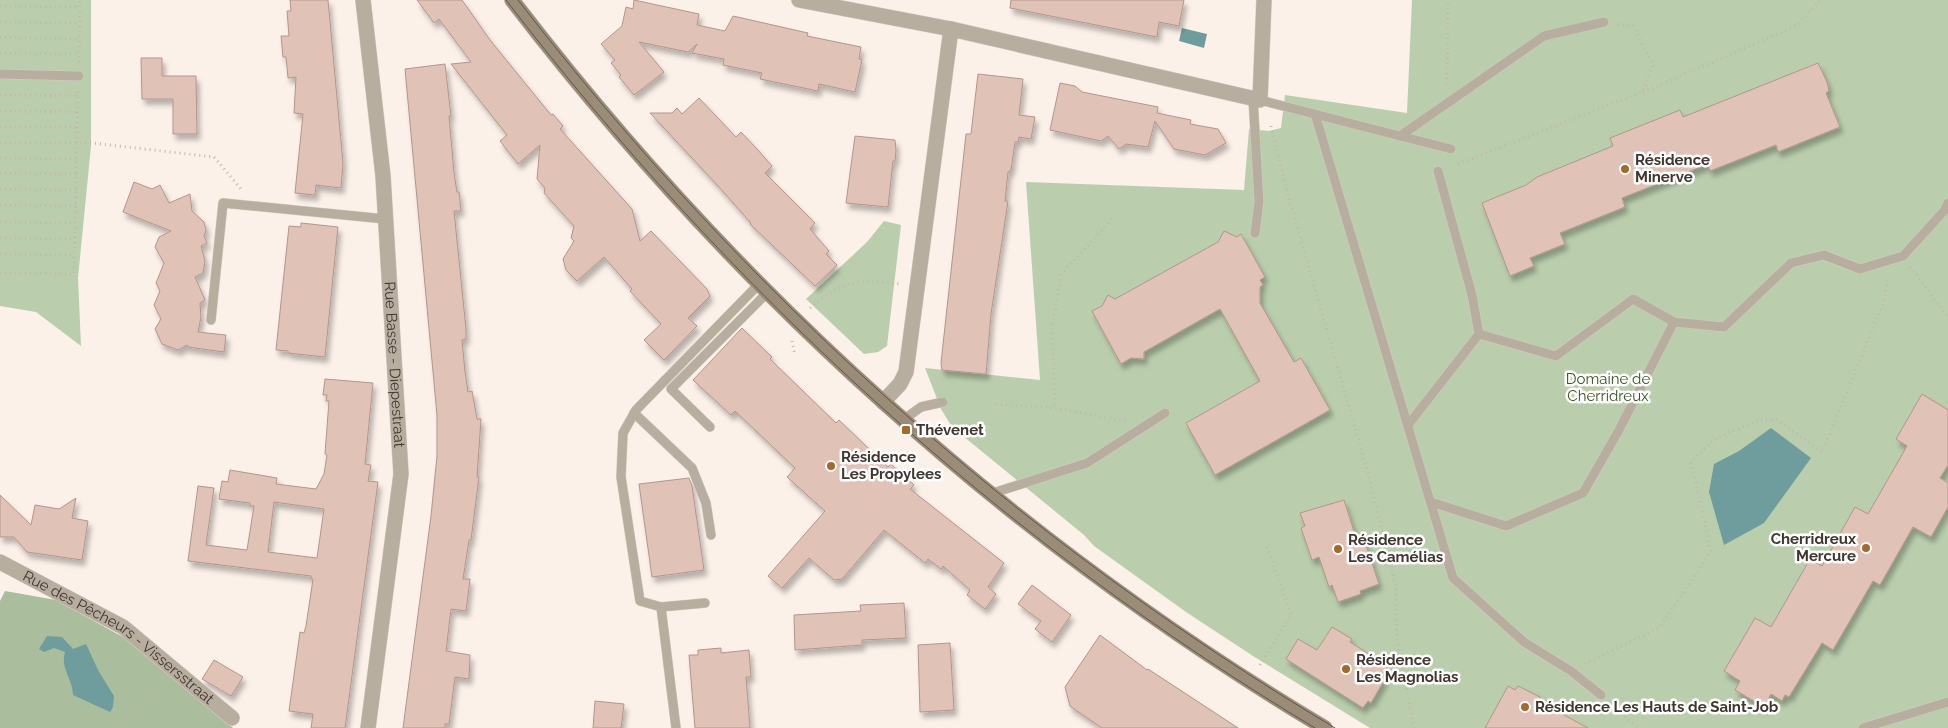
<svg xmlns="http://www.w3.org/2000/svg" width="1948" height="728" font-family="Raleway,sans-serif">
  <defs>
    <filter id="shadow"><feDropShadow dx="3" dy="5.5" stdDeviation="2.5" flood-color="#0004"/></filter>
  </defs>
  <rect width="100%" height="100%" fill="#fbf1e9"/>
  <!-- green -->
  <g fill="#bacead">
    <polygon points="0,0 91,0 91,146 78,278 81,346 36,312 0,306"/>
    <polygon points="1412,0 1948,0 1948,728 1370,728 1253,656 1186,612 1094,546 1084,535 952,427 941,409 925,368 1040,380 1026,182 1244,190 1249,129 1269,131 1281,128 1285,95 1407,113"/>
    <polygon points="884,221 901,225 887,346 878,352 864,354 806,299 867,242"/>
  </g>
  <!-- forest -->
  <polygon fill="#aabd9c" points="5,591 56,600 132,642 233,728 0,728 0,601"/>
  <!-- water -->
  <g fill="#6f9d9d">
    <polygon points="1182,28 1207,34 1204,48 1179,41"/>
    <polygon points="1771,428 1811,458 1764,523 1724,545 1709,492 1714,464 1739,451"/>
    <path d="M 47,636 L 62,637 L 73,649 L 86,644 L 98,670 L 114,696 L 113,707 L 110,712 L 73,695 C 73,680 60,668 65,652 L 54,648 L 44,652 L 39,649 Z"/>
  </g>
  <!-- building -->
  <g fill="#e1c2b7" stroke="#b3958b" fill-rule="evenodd" filter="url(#shadow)">
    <polygon points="290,0 328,0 343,163 341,188 316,185 315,195 295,193 303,114 294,113 296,77 288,78 286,57 283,57 281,36 289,36 287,11 291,11"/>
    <polygon points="417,0 462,0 490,40 551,115 553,114 563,126 560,129 632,209 640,241 651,231 707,289 710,296 688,318 697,326 664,360 644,340 661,324 630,291 632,289 604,257 577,281 566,270 563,259 574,241 571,238 574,226 544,193 545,188 537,179 540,145 518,164 500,141 507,135 451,64 471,62 439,19 434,23"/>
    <polygon points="634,0 699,14 697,25 725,31 733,16 808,33 807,36 861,47 859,59 862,60 855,92 819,84 818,91 760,79 762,73 723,65 724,59 692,53 697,44 688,52 639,42 664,72 634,95 619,77 621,75 611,63 615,60 601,44 622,26 626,7 633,9"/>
    <polygon points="1011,0 1184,0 1179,26 1159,22 1157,37 1010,8"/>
    <polygon points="141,58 162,58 162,76 196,76 197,134 173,134 173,99 142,99"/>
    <polygon points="1818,63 1827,82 1829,91 1826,93 1840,127 1778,152 1776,145 1710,171 1708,164 1622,198 1625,207 1560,233 1565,244 1530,258 1534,266 1510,276 1482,203 1526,185 1537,177 1613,146 1610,138 1680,110 1683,117"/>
    <polygon points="445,64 451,116 449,116 454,173 457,192 459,192 461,211 454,211 466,329 466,339 462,340 465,372 468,392 472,391 477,419 481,419 477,477 479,477 471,540 469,540 463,579 470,579 466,611 451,609 446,651 470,655 469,679 455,677 449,724 445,724 445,728 403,728 431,516 437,456 437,415 405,69"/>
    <polygon points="978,74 1023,79 1019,115 1035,117 1031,139 1019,137 1018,142 1015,142 1011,170 1008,172 1005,201 1008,201 991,314 986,374 942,370 941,363 966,134 971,134"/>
    <polygon points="1060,83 1075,86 1082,92 1158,107 1157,113 1191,120 1190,124 1218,129 1226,143 1205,155 1174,149 1155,121 1148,147 1126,144 1119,149 1108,136 1101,141 1050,130"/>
    <polygon points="699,98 736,137 741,132 758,150 772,166 765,173 815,223 810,229 829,251 826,254 837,265 815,286 750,224 751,223 719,187 650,113 672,113 677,108 682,114"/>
    <polygon points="855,136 895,140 896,150 895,161 893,161 888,207 846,203"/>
    <polygon points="134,182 152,189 160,185 169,203 190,194 192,211 204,222 206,230 204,236 207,243 201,246 205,261 203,273 195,277 205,300 200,303 201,317 198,332 226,335 224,352 188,347 187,345 178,350 162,344 155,329 161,319 154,305 160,291 156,283 164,263 155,247 159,237 171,231 123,212"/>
    <polygon points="301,223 338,227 325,357 288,353 288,351 276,350 289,226 301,227"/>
    <polygon points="1224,231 1237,237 1241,234 1265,277 1260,280 1263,285 1260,287 1260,303 1294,362 1301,358 1330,410 1215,475 1186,423 1260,381 1220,309 1144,352 1144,359 1131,358 1121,364 1092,311 1102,306 1108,295 1115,299 1218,242"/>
    <polygon points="742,328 772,357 770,359 836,423 839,420 888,467 891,464 914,485 910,489 1004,563 988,587 996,594 985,609 967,595 970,590 943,566 941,569 928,559 925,563 884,530 842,579 834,580 809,558 782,588 768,576 825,511 787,477 795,468 735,411 731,415 693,380"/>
    <path d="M 325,379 L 373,383 L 365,464 L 371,465 L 368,481 L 378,482 L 345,728 L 311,728 L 313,714 L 289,711 L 300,632 L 304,633 L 306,626 L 313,579 L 311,579 L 311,576 L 188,561 L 198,486 L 214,488 L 206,545 L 247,550 L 254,506 L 250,506 L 250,503 L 219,499 L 222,481 L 228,482 L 230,470 L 277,478 L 276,484 L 316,489 L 324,474 L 327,455 L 325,454 L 329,401 L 326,401 L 327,395 L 323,395 ZM 274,502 L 324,509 L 317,558 L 268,552 Z"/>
    <polygon points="1922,394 1948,410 1948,465 1940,478 1948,483 1948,507 1931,537 1913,527 1880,585 1873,581 1833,650 1822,643 1789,697 1785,695 1782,701 1771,694 1764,707 1735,690 1740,681 1724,671 1755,618 1771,627 1810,559 1822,566 1855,507 1868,514 1907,446 1896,439"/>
    <polygon points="689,478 692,486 704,570 652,577 639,484"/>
    <polygon points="0,495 31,525 35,505 59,509 76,498 72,518 88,521 82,560 27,552 14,537 0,537"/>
    <polygon points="1344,500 1357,541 1364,539 1379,584 1360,591 1361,594 1338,602 1332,585 1329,587 1319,557 1312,560 1301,528 1305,526 1300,513"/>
    <polygon points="1032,585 1071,615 1052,642 1035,629 1041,621 1018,604"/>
    <polygon points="904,603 906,638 862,640 862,645 795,650 794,615 861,611 860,605"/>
    <polygon points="1332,627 1352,639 1350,642 1387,666 1381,677 1385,679 1371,703 1368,701 1363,708 1286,659 1298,639 1317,650"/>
    <polygon points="1100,635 1147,670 1148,669 1238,728 1102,728 1070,706 1065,687"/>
    <polygon points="950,643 954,710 920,712 918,645"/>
    <polygon points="721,648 721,653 749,650 751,677 746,677 750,728 695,728 689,655 698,655 698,650"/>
    <polygon points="214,660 243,677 231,696 202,679"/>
    <polygon points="1508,686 1515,690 1518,686 1540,697 1538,701 1588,728 1485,728"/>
    <polygon points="595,701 624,704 621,728 593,728"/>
  </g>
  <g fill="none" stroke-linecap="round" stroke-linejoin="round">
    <defs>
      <g id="lane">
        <polyline points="0,74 79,76"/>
        <polyline points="1253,98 1259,202 1255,233"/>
        <polyline points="1260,100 1451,149"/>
        <polyline points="1315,114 1453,578 1524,642 1571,671 1601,695"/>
        <polyline points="1400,136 1544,36 1604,22"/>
        <polyline points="211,320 223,203 385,219"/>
        <polyline points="1479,334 1556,356 1633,299 1674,322 1724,327 1791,263 1824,255 1860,269 1903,256 1944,211 1948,203"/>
        <polyline points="634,413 692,468 706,503 711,535"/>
        <polyline points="903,420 921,407 943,402"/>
        <polyline points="1408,425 1479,334 1472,295 1438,171"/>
        <polyline points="710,427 671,389 768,292"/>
        <polyline points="990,494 1087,463 1165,413"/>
        <polyline points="1431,502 1506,526 1583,493 1619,430 1674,322"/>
        <polyline points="661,607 705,603"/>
        <polyline points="676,728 661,607 640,601 621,477 623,433 636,410 759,284"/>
        <polyline points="1863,728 1948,702"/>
      </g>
      <g id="street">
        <path id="s1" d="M 363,0 L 383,176 L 401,474 L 368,728"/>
        <polyline points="799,0 951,29 1260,100 1264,0"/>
        <polyline points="883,402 900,384 906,372 951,29"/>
        <path id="s2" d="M 0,562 L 123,627 L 232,718"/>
      </g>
      <path id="secondary" d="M 512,0 C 735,291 1010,540 1325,728"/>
    </defs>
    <!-- lane casing -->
    <use href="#lane" stroke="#d6ccc4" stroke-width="10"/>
    <!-- street casing -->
    <use href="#street" stroke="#d6ccc4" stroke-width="16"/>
    <!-- secondary casing -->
    <use href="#secondary" stroke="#d6ccc4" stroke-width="16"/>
    <!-- path -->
    <g stroke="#c1b7af" stroke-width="3" stroke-dasharray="1 4" stroke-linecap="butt">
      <polyline points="0,6 80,7"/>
      <polyline points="0,22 79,23"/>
      <polyline points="0,37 79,39"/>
      <polyline points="0,53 79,54"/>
      <polyline points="79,62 80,0"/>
      <polyline points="1447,84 1448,0"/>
      <polyline points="1643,92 1796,26 1820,0"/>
      <polyline points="0,95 78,96"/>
      <polyline points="0,111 78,112"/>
      <polyline points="1271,126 1288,195 1368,473 1396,586 1397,639 1414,728"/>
      <polyline points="0,127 78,127"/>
      <polyline points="0,143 92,143 214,157 241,189"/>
      <polyline points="0,158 77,159"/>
      <polyline points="1458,164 1642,92 1653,65 1633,26 1617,24"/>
      <polyline points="0,173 77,174"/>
      <polyline points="0,189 76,190"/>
      <polyline points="0,205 76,206"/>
      <polyline points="1112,219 1061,275 1052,327 1055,401 1055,408 1126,421"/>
      <polyline points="0,222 75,223"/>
      <polyline points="0,238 75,239"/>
      <polyline points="0,254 75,255"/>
      <polyline points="1910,267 1948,317"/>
      <polyline points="0,273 74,274 78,91"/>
      <path d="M 810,308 C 846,278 856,279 901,284"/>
      <polyline points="792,341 795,355"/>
      <polyline points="996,404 1055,408"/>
      <polyline points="906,453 917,456"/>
      <polyline points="1585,664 1659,628 1711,551 1691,462 1716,438 1759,420 1776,419 1822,452 1885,299 1887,277"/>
      <polyline points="1260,665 1291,615 1267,546"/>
      <polyline points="1610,703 1638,728"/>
      <polyline points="115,728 162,687 163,683"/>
    </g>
    <!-- lane -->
    <use href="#lane" stroke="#b8aea0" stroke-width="9"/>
    <!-- street -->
    <use href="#street" stroke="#b8aea0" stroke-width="15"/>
    <!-- secondary -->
    <use href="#secondary" stroke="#9b8c78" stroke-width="15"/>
    <!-- tram -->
    <g stroke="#5f554e" stroke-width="1">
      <path d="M 506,0 C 728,290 1001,540 1315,728"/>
      <path d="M 518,0 C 745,294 1016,537 1335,728"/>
    </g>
  </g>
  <!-- markers -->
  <g fill="#a56a2b" stroke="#fff" stroke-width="2">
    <circle cx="1625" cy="169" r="5"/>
    <rect x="901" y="425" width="10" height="10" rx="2.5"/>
    <circle cx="831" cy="466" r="5"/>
    <circle cx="1866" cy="548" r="5"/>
    <circle cx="1338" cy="549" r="5"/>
    <circle cx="1346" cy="669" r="5"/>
    <circle cx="1525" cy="707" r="5"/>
  </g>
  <g text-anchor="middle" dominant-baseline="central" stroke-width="5" stroke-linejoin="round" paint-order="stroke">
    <!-- poi labels -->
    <g font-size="15" font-weight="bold" fill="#40362f" stroke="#fff" text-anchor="start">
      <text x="1635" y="160">Résidence<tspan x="1635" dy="17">Minerve</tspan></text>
      <text x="916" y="430">Thévenet</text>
      <text x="841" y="457">Résidence<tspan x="841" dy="17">Les Propylees</tspan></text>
      <text x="1856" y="539" text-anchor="end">Cherridreux<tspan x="1856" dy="17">Mercure</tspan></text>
      <text x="1348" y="540">Résidence<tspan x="1348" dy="17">Les Camélias</tspan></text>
      <text x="1356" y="660">Résidence<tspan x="1356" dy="17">Les Magnolias</tspan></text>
      <text x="1535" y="707">Résidence Les Hauts de Saint-Job</text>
    </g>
    <!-- street labels -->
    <g font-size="15" fill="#40362f" stroke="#fff">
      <text stroke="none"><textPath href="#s1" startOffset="366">Rue Basse - Diepestraat</textPath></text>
      <text stroke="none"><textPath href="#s2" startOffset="141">Rue des Pêcheurs - Vissersstraat</textPath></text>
    </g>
    <!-- park labels -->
    <g font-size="15" fill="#395323" stroke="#fff">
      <text x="1608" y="379">Domaine de<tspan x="1608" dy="17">Cherridreux</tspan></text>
    </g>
  </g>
</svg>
